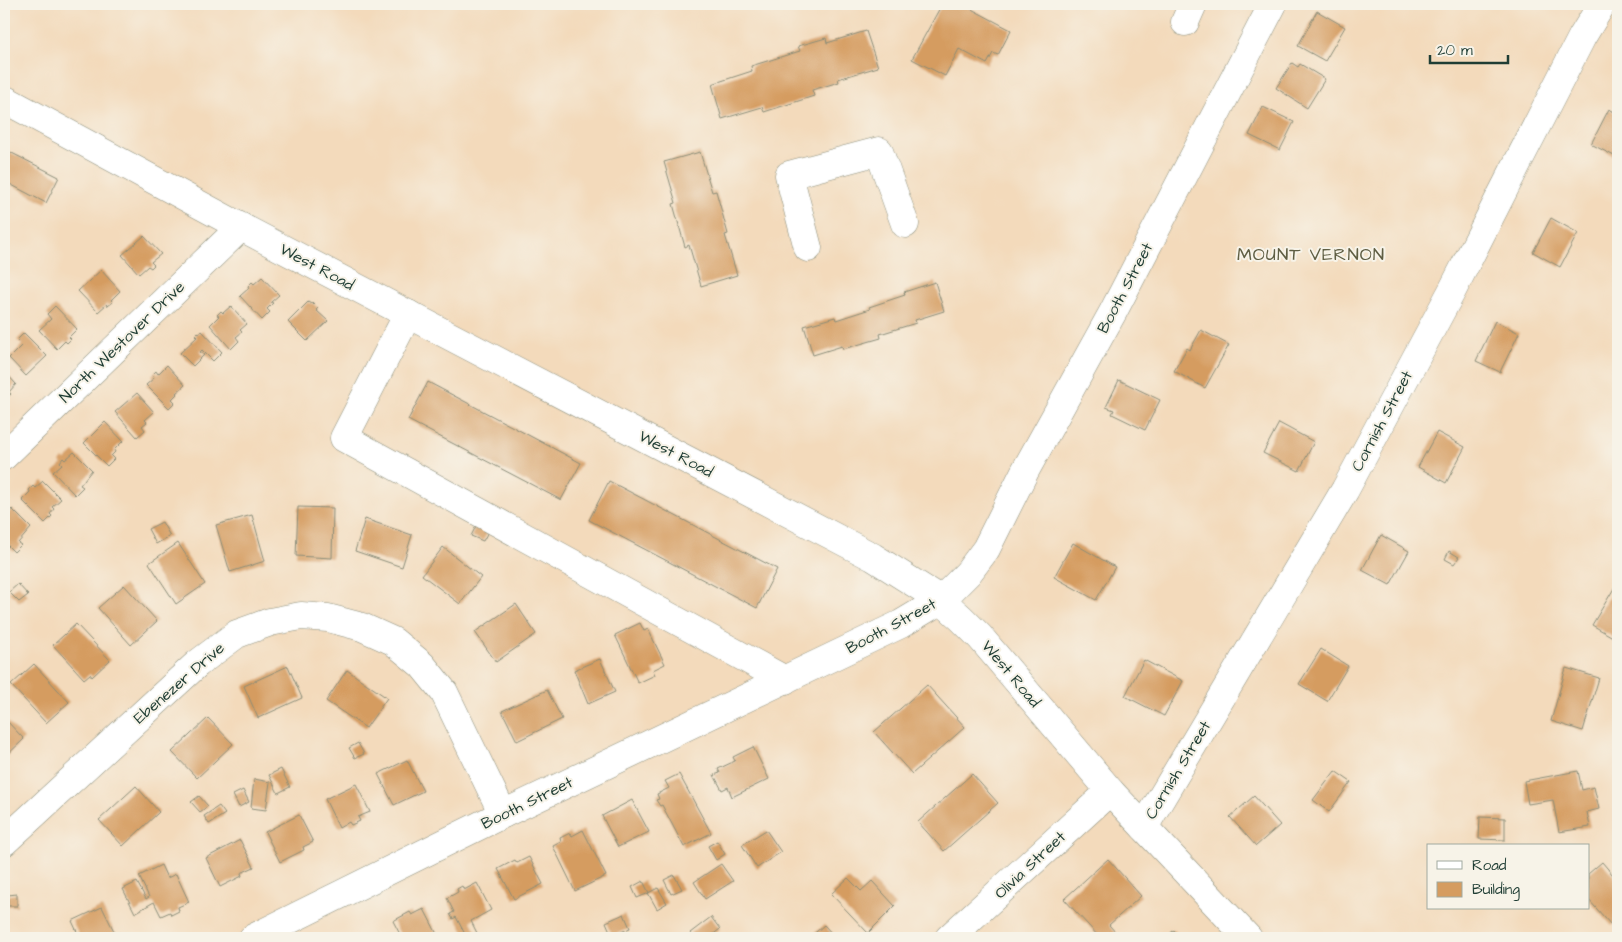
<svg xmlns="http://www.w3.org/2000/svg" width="1622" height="942" font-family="'Architects Daughter',sans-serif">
  <rect width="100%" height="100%" fill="#f7f3e8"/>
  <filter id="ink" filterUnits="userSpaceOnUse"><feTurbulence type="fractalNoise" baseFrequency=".02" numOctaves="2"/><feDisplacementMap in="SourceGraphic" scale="10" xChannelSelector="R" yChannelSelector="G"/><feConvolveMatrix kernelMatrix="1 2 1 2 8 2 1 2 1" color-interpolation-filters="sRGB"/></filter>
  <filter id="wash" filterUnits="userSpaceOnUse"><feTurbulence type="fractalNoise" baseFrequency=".0096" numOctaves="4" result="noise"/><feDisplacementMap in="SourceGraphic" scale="20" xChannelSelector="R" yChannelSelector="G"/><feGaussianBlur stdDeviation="1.12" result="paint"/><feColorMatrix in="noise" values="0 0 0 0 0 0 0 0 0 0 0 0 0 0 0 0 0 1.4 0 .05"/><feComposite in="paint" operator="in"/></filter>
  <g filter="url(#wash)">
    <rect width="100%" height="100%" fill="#f3dabb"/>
    <g id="blocks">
      <!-- building -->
      <g fill="#d59c60">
        <polygon points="942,4 962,4 1011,30 998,55 993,53 987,64 959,49 945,76 912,59"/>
        <polygon points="1317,11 1345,27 1325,61 1298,46"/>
        <polygon points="866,31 878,67 838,79 839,82 812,90 814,96 764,112 762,107 722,119 712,84 752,71 751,66 800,51 798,46 826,38 827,43"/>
        <polygon points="1292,63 1298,67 1300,64 1325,79 1307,108 1276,88"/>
        <polygon points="1263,107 1294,122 1280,150 1249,135"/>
        <polygon points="1609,109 1618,114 1618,158 1591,144"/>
        <polygon points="4,149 59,177 46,203 4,181"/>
        <polygon points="700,152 712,192 716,191 728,234 725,235 737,275 701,286 689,245 685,247 673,204 676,203 664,162"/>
        <polygon points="1551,218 1578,233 1560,267 1533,252"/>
        <polygon points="144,236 161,254 151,262 154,265 151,268 148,266 139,274 122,255"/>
        <polygon points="101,270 120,291 111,300 113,302 108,306 107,304 98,312 78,291"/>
        <polygon points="262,277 279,295 271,302 273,303 267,309 270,312 262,320 240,296 249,288 248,286 252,282 254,284"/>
        <polygon points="935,282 944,311 915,320 916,323 880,334 881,338 843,349 842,346 813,355 804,326 835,317 836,320 870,309 869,307 905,295 904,292"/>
        <polygon points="308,302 311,304 312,302 318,308 316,310 328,321 307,341 288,322"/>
        <polygon points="55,306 77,329 69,337 71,339 67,343 65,341 57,349 39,330 51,319 47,314"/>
        <polygon points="231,306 247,324 240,330 242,332 236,337 239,341 231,349 210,325 219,316 217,315 221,311 223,313"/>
        <polygon points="1495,321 1519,333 1500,372 1476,361"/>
        <polygon points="1201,330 1229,345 1205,388 1174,371 1187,348 1190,350"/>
        <polygon points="202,331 222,352 213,361 202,350 200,352 204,355 193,366 180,353 197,337 195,335 198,332 199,333"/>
        <polygon points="24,333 47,356 26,376 9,358 22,345 17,340"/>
        <polygon points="167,365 185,385 176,393 177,394 172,399 175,402 169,408 146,385 154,378 152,375 156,371 158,374"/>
        <polygon points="4,371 16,384 9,392 11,394 6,399 4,396"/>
        <polygon points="1119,380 1160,400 1145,430 1112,414 1114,410 1106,407"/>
        <polygon points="428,382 581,463 561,500 408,420"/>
        <polygon points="137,393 154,412 145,420 147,422 142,426 145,430 137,437 115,412"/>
        <polygon points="105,422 123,441 114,450 115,452 111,456 114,459 107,466 84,443"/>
        <polygon points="1279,423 1314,442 1299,471 1263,453"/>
        <polygon points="1437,432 1465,447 1446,483 1418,467"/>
        <polygon points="74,452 92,470 80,485 83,487 75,495 53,472 62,464 60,462 63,458 65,460"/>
        <polygon points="43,481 61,499 52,507 54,509 50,514 52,516 45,523 22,500 30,492 29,490 33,486 35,488"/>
        <polygon points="609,481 777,569 757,608 589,520"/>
        <polygon points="298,507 333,508 332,558 296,556"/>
        <polygon points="12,509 31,528 18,543 21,545 14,552 4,542 4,518"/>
        <polygon points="252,515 265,561 230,572 216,525"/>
        <polygon points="365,519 412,535 402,567 355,551"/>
        <polygon points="162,522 170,536 156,544 148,529"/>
        <polygon points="476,526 488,532 483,541 471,536"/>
        <polygon points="1381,535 1409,551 1390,585 1362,570"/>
        <polygon points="178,543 205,584 176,604 149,563"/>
        <polygon points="1073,543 1115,567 1096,600 1054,577"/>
        <polygon points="443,547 481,577 460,604 422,575"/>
        <polygon points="1449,551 1459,557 1454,564 1445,559"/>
        <polygon points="18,584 28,595 19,602 9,592"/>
        <polygon points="124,585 157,621 131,645 98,608"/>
        <polygon points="1616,585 1618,586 1618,640 1592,625"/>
        <polygon points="516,604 536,634 496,662 475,632"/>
        <polygon points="640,623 644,631 648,629 665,664 653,670 655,675 638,683 615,635"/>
        <polygon points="76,624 110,660 92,677 90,674 84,679 53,645"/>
        <polygon points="1321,649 1348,666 1327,701 1299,684"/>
        <polygon points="600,659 615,692 588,704 574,670"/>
        <polygon points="1144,660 1183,681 1164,716 1125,696"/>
        <polygon points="34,664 69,702 46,723 11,685"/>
        <polygon points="288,666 302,698 258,718 244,686"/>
        <polygon points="1566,668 1599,678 1583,731 1551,721"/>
        <polygon points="347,670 387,698 366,728 326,701"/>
        <polygon points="927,685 965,727 912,774 874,732"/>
        <polygon points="547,690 562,719 517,741 502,711"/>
        <polygon points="4,718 24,739 4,758"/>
        <polygon points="208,718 233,744 197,778 172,752"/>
        <polygon points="358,743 364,754 355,758 349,748"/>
        <polygon points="753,747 769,779 732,797 728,787 722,790 714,775 720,773 718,769 735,761 733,757"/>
        <polygon points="407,760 423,791 394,805 378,774"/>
        <polygon points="281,769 290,787 278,793 269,775"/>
        <polygon points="1335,771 1351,782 1329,812 1313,800"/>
        <polygon points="1578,771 1582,790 1594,787 1599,809 1587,812 1590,827 1559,832 1553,800 1528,804 1524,781"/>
        <polygon points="679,774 711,833 684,847 662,805 660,806 656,800 659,799 657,794 669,788 665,781"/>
        <polygon points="972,774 998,803 944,851 918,822"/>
        <polygon points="254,779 270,782 266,810 251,808"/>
        <polygon points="356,784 370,812 358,817 360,821 351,825 349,822 339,828 325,799"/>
        <polygon points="136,786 159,812 123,846 99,820"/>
        <polygon points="243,790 249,802 239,807 233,795"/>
        <polygon points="199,796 208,806 200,812 191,802"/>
        <polygon points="1254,796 1280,825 1256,846 1230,817"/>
        <polygon points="632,800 649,832 618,847 602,816"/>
        <polygon points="219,806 225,814 209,824 204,816"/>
        <polygon points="299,815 313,842 303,847 304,850 280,862 265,832"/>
        <polygon points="1480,817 1505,818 1505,840 1479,839"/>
        <polygon points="583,830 606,876 575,891 553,846 561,842 560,838 570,833 572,836"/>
        <polygon points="766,830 781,852 757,868 742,845"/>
        <polygon points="240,840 254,867 241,873 242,876 220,887 206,858"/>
        <polygon points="717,841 725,854 716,860 708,846"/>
        <polygon points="529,857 543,884 514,899 498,869 515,860 517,863"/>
        <polygon points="1108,859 1141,896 1109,925 1118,935 1114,938 1100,938 1064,899"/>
        <polygon points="1602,862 1618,881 1618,920 1612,926 1588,899 1588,874"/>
        <polygon points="721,864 733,881 705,899 694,882"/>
        <polygon points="161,865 167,878 176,874 189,902 178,907 179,911 171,915 170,912 161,916 154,902 135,913 123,889 137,882 146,899 149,897 139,876"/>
        <polygon points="674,875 682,889 671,894 664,880"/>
        <polygon points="848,878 861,891 872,881 895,906 868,933 831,894"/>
        <polygon points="643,881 649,893 637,898 632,887"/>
        <polygon points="477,883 491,910 471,921 477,933 467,938 456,917 453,919 450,914 454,912 447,898 458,892 457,889 462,886 464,890"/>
        <polygon points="658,888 667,903 657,909 648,893"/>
        <polygon points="17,894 17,906 8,906 8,895"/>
        <polygon points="102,907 116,935 109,938 80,938 72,921"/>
        <polygon points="424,909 439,938 402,938 393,921 410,912 412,915"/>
        <polygon points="624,914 630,928 612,936 606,922"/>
        <polygon points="711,917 720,929 710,937 711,938 694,938 690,933"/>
        <polygon points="824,925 836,938 809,938"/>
        <polygon points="1174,930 1181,938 1165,938"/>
      </g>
    </g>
  </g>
  <g filter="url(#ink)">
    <use href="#blocks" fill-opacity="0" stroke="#898c78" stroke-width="1"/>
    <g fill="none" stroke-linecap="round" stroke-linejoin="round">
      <defs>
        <g id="minor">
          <polyline points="1185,22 1193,4"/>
          <polyline points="4,99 241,227 873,557 941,600 961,618 980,637 1110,791 1248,938"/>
          <polyline points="808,248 789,175 879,151 905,224"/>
          <polyline points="408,314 344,438 785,680"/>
          <polyline points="4,456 241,227"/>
          <polyline points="1144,827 1345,490 1453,289 1582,37 1602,4"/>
          <polyline points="4,842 197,664 237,634 270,622 301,616 328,618 362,627 393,641 422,665 444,692 503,814"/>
          <polyline points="253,938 503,814 901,624 941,600 968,573 986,549 1025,471 1113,312 1273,4"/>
          <polyline points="949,938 1110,791"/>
        </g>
      </defs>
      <!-- minor casing -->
      <use href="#minor" stroke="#898c78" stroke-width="29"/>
      <!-- minor -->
      <use href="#minor" stroke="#fff" stroke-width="28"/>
    </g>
  </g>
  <g text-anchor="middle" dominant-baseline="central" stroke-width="4" stroke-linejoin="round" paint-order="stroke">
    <!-- street labels -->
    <g font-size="16" fill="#1f3d34" stroke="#f7f3e8">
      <text transform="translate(317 267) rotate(28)">West Road</text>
      <text transform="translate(1125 288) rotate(-62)">Booth Street</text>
      <text transform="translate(122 342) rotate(-44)">North Westover Drive</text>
      <text transform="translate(1382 421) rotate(-62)">Cornish Street</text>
      <text transform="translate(676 454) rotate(28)">West Road</text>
      <text transform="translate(891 626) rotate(-28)">Booth Street</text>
      <text transform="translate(1011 674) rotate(50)">West Road</text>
      <text transform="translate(179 683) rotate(-41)">Ebenezer Drive</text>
      <text transform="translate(1178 770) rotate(-59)">Cornish Street</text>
      <text transform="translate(527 803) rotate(-26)">Booth Street</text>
      <text transform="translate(1030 865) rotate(-43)">Olivia Street</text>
    </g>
    <!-- neighbourhood labels -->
    <g font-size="18" letter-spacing="1" fill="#5f5e43" stroke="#f7f3e8">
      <text x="1311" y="254">MOUNT VERNON</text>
    </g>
  </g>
  <!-- margin -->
  <rect width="1622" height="942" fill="none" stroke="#f7f3e8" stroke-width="20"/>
  <!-- legend -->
  <rect x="1427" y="844" width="162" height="65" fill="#f7f3e8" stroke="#a1aaa0"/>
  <rect x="1437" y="861" width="25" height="8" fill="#ffffff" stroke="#a1aaa0"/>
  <text x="1472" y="870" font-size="15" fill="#1f3d34">Road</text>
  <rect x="1437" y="882" width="25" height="15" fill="#d59c60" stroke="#a1aaa0"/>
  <text x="1472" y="894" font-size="15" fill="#1f3d34">Building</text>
  <!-- scale -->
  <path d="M1430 55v8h78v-8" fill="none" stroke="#1f3d34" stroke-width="2.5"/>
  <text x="1437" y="55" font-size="15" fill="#1f3d34" stroke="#f7f3e8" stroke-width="4" paint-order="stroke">20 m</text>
</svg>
